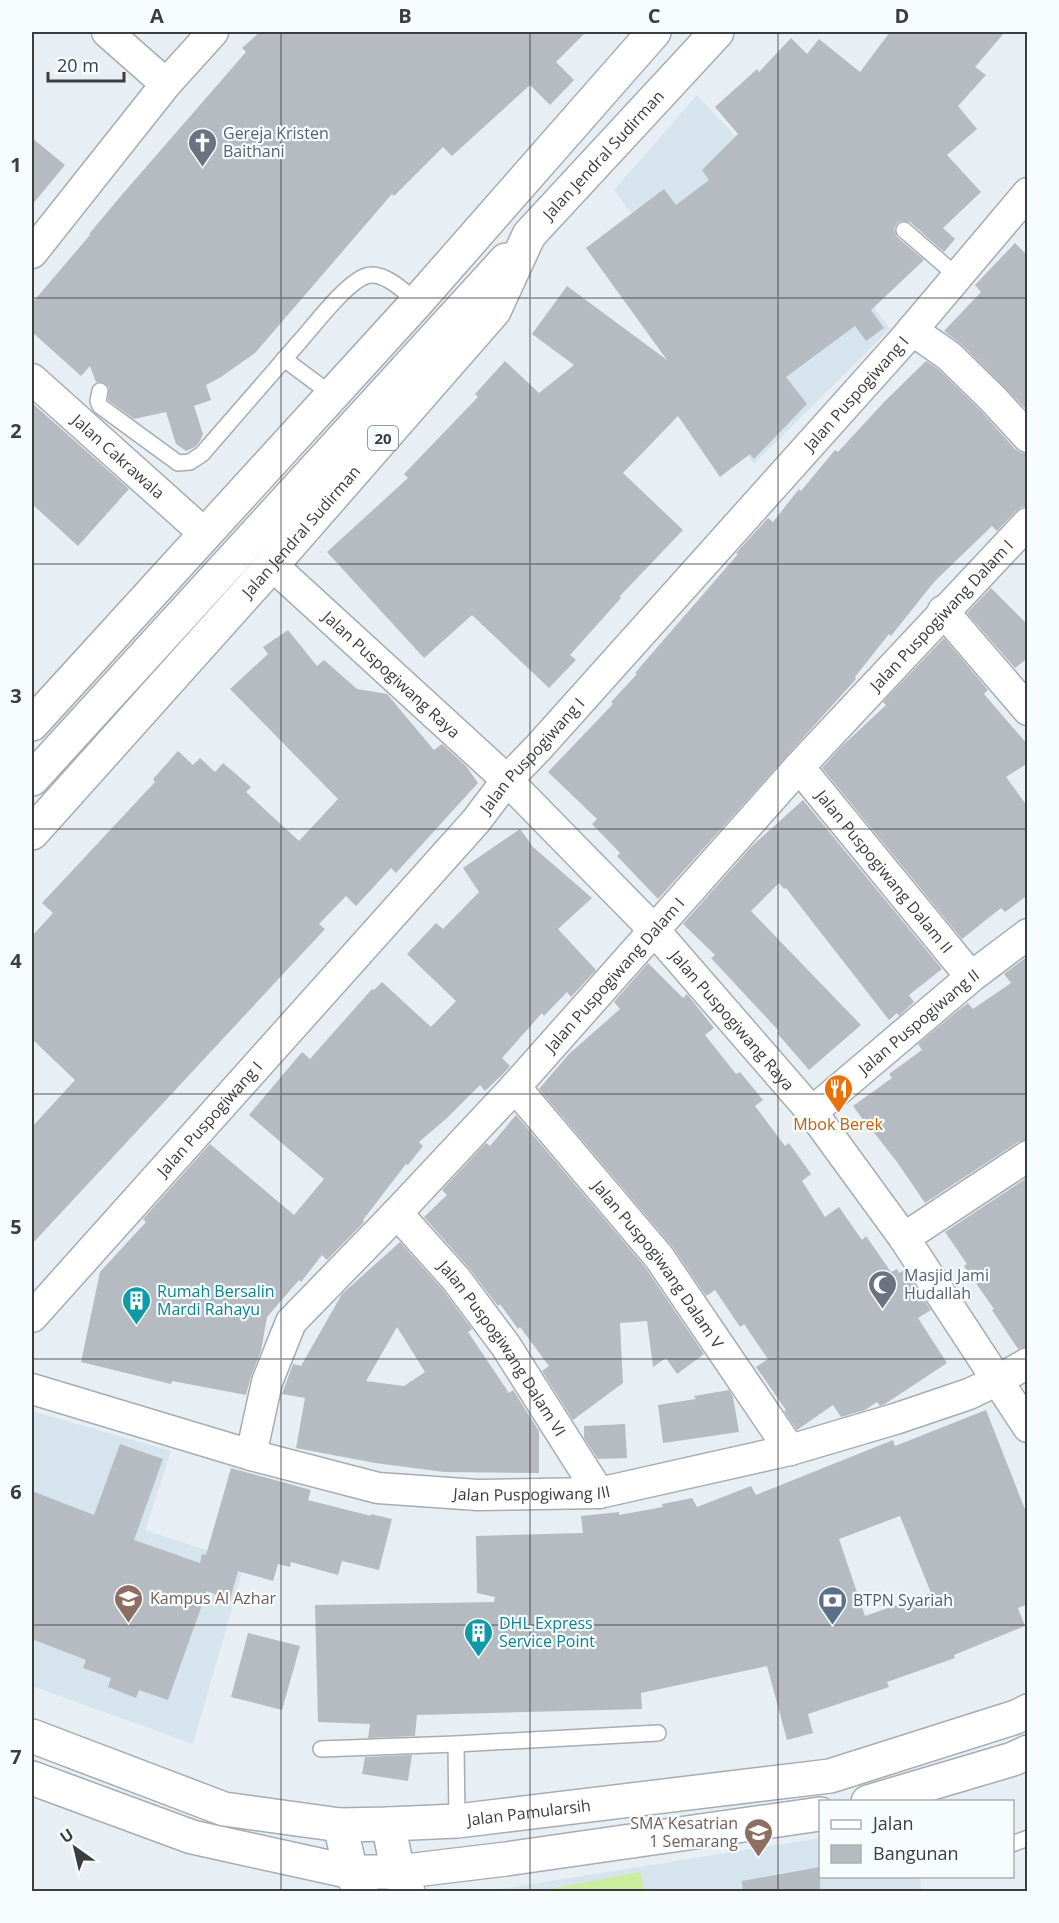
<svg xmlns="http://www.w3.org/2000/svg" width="1059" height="1923" font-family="'Open Sans',sans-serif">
  <rect width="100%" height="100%" fill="#e8eff4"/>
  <!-- built -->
  <g fill="#d6e4ee">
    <polygon points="697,95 792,197 890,329 754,464 704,395 667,261 614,190"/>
    <polygon points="32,1411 171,1451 145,1530 245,1563 193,1744 32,1686"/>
    <polygon points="820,1838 820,1876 919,1877 922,1891 481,1892"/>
  </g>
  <!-- grass -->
  <polygon fill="#cbee9e" points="640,1872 644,1891 544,1891 544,1890"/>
  <!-- building -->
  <g fill="#b5bbc0" fill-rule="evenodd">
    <polygon points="260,32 586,32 556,62 574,80 550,105 530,85 452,156 443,147 394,196 392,194 255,353 221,377 206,385 211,400 194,406 203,434 200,441 195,447 186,451 176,444 166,412 134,419 108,400 109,387 102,382 96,382 90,366 81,376 32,332 32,303 90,235 89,234 120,197 246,52 242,48"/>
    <polygon points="890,32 1005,32 975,67 986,75 958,106 977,129 947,155 981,192 943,228 955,239 944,252 910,222 901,221 897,223 894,229 897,237 924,260 871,310 884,328 866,341 855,326 786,377 807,404 754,459 750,454 720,477 678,416 623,473 683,530 620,596 621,598 570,655 576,660 549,688 472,615 424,658 327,552 408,478 404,474 478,397 475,394 505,361 539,393 574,365 532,334 567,286 667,360 586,248 664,189 676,205 709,180 702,170 738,134 715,107 757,69 759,72 791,38 807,54 819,39 860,72"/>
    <polygon points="32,138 65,165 32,205"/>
    <polygon points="1015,243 1028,256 1028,411 961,344 944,331 981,292 975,285"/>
    <polygon points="926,361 938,369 981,411 1015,449 1022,453 1028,454 1028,506 1022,507 1016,511 997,531 992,526 934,582 891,636 889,634 855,677 856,679 658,899 617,856 620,853 592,824 597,819 548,772 613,704 611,702 637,674 635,673 738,554 736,553 768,518 773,522 799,489 801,491 835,450 838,452 885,401"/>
    <polygon points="32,403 129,489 78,546 32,504"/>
    <polygon points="991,588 1028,625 1028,658 1015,668 967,613"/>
    <polygon points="288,630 317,666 324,660 357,689 387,694 434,750 442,744 466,766 478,783 396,873 391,868 356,906 346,896 319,924 325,929 32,1244 32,1127 75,1080 32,1039 32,936 53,913 42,903 155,782 153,779 178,751 193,765 200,758 215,772 223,763 251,787 246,792 299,841 338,799 230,689 268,654 263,647"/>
    <polygon points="944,638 988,690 984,694 1028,745 1028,763 1006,777 1028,807 1028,895 1005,912 1001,908 962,939 822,768 841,747 886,705 883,702"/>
    <polygon points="803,800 942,969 909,995 914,1002 899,1016 897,1013 889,1020 786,888 784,889 779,883 751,911 861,1025 809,1070 777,1033 779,1031 711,958 715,955 683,924 752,846"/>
    <polygon points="520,829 533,847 592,898 558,929 596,970 571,997 567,992 544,1016 542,1013 502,1058 510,1066 504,1073 485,1091 480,1085 447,1118 419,1142 423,1146 408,1165 406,1164 363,1220 364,1222 327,1260 322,1255 301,1282 299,1280 267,1317 261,1351 251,1376 246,1395 172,1381 171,1384 81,1362 100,1272 146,1222 143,1219 210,1144 294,1215 324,1179 249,1115 302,1052 310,1059 372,989 374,990 382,982 431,1027 456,1001 407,954 436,923 443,929 479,892 463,868"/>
    <polygon points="1028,956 1028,1139 1018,1142 925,1203 897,1162 872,1130 871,1131 853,1106 892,1078 889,1074 922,1050 918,1044 960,1009 968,1003 973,1009 1011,983 1004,974"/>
    <polygon points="648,963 683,998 687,994 714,1028 705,1035 736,1074 740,1072 763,1100 755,1106 785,1146 789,1143 811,1174 802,1181 825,1217 839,1207 862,1240 866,1236 891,1272 897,1269 899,1273 904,1270 931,1310 918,1318 947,1363 885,1404 880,1406 877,1402 865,1410 841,1417 833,1405 797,1430 784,1411 786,1410 756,1367 768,1359 744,1324 740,1327 715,1290 706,1296 672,1246 539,1089 569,1054 620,1009 614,1002"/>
    <polygon points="516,1115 645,1267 704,1354 677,1374 666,1358 653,1367 647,1321 620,1323 623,1383 573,1420 542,1371 549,1366 520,1327 518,1329 500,1304 498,1306 469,1268 424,1217 447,1195 442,1190 486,1143 490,1146"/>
    <polygon points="1028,1177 1028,1346 1018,1349 992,1310 994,1309 964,1266 967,1264 945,1232"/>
    <path d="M 400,1242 L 443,1290 L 472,1329 L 468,1332 L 509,1393 L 513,1390 L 539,1431 L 539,1473 L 444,1472 L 375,1463 L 296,1448 L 305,1398 L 282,1394 L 293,1364 L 301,1366 L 342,1294 ZM 397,1327 L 425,1372 L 404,1386 L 366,1381 Z"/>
    <polygon points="729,1390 733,1397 739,1432 663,1443 658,1405 696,1399 694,1396"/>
    <path d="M 986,1410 L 1028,1517 L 1028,1604 L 1018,1608 L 1025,1626 L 954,1655 L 955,1658 L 887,1682 L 889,1687 L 808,1714 L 813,1733 L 787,1740 L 767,1666 L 641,1693 L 642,1709 L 417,1715 L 415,1736 L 368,1738 L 370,1724 L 318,1722 L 315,1605 L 494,1602 L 495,1597 L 477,1593 L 476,1536 L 583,1533 L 581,1516 L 619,1512 L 619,1515 L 663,1507 L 662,1504 L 692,1498 L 697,1507 L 751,1486 L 756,1495 L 893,1440 L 895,1446 ZM 900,1516 L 931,1593 L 865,1616 L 839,1539 Z"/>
    <polygon points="625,1424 627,1458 598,1459 584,1438 584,1426"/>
    <polygon points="120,1444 163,1459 134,1540 200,1563 202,1554 206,1555 231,1468 311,1490 308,1500 371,1516 371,1514 392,1519 379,1570 342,1561 338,1575 291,1562 290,1567 278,1564 273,1581 238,1571 230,1600 207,1591 168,1700 139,1690 136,1698 108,1687 111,1678 83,1668 86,1660 32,1639 32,1491 94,1515"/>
    <polygon points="248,1633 300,1646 282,1710 231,1697"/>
    <polygon points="412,1755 408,1781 362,1774 365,1757"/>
    <polygon points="820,1867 820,1892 743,1892 742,1881"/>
  </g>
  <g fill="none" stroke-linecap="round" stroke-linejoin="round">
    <defs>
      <g id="lane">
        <polyline points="904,230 957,276"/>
        <polyline points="284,359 331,394"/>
        <path d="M 100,391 L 98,401 L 100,406 L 178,463 L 190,462 L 202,454 C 235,416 268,378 301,340 C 316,323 346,283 366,276 C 383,270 405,292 417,302"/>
        <polyline points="456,1744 457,1821"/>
        <polyline points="321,1749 456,1744 658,1733"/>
        <polyline points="1012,1844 1028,1838"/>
      </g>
      <g id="street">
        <polyline points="107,32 166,84"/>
        <polyline points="32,253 166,84 213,32"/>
        <polyline points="912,330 949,356 993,399 1028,437"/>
        <path id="s1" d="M 32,379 L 205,534"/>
        <path id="s2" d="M 272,565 L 507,780 L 655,931 L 812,1112 L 904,1238 L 1028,1427"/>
        <polyline points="943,611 1028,710"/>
        <path id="s3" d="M 799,767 L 971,977"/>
        <path id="s4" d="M 515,1087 L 659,1257 L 790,1450"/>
        <path id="s5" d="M 812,1112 L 971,977 L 1028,934"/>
        <path id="s6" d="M 397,1213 L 456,1279 L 506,1346 L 599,1493"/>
        <polyline points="904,1238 1028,1156"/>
        <path id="s7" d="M 32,1317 L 476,821 L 507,780 L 539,747 L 902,342 L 1028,193"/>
        <path id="s8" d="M 32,1389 L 251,1455 L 378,1488 L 478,1495 L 599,1493 L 790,1450 L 895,1419 L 969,1394 L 998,1380 L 1028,1363"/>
        <path id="s9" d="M 251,1455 L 267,1382 L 291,1322 L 397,1213 L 515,1087 L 799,767 L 1028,523"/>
      </g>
      <g id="secondary">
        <polyline points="388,1824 398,1872 408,1892"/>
        <polyline points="340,1825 351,1872 361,1892"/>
      </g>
      <g id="highway">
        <polyline points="32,724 417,302 654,32"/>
        <polyline points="32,779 506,260"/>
        <path id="s10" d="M 32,833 L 272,565 L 494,311 L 529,235 L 717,32"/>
        <path id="s11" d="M 32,1736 L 224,1809 L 340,1825 L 388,1824 L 457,1821 L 830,1776 L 1016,1717 L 1028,1711"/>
        <polyline points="32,1778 192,1837 351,1872 398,1872 506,1859 820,1814"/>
        <polyline points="868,1802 1013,1759 1028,1752"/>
      </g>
    </defs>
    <!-- lane casing -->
    <use href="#lane" stroke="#a6acb1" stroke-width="18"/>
    <!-- street casing -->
    <use href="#street" stroke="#a6acb1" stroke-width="33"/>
    <!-- secondary casing -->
    <use href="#secondary" stroke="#a6acb1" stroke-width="36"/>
    <!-- highway casing -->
    <use href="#highway" stroke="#a6acb1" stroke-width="36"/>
    <!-- lane -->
    <use href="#lane" stroke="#fff" stroke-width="15"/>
    <!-- street -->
    <use href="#street" stroke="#fff" stroke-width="30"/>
    <!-- secondary -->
    <use href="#secondary" stroke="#fff" stroke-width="33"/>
    <!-- highway -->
    <use href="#highway" stroke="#fff" stroke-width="33"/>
  </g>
  <!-- grid -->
  <path fill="none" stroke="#3b3d3f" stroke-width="1.5" stroke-opacity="0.55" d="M 281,32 L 281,1892M 530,32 L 530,1892M 778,32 L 778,1892M 32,298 L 1028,298M 32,564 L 1028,564M 32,829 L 1028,829M 32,1094 L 1028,1094M 32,1359 L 1028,1359M 32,1625 L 1028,1625"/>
  <!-- icons -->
  <defs>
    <symbol id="church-pin" viewBox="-11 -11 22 30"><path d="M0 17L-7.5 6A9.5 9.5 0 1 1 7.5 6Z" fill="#6b7280" stroke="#f7fcff"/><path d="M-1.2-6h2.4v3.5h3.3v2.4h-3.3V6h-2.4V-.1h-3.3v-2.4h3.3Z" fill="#fff"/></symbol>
    <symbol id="restaurant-pin" viewBox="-11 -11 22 30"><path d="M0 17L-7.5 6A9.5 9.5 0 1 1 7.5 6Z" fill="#e8710a" stroke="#f7fcff"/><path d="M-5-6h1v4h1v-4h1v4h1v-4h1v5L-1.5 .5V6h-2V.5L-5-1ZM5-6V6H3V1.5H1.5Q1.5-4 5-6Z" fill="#fff"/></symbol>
    <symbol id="mosque-pin" viewBox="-11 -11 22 30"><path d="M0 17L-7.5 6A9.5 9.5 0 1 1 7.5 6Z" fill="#6b7280" stroke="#f7fcff"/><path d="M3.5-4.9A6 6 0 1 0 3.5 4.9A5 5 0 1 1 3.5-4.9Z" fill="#fff"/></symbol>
    <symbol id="building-pin" viewBox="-11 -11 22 30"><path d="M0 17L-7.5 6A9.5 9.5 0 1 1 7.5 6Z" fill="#0f9aa8" stroke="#f7fcff"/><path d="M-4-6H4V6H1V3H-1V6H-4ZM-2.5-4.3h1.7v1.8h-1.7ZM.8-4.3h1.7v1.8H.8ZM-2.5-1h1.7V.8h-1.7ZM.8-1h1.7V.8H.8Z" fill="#fff"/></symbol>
    <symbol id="school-pin" viewBox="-11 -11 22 30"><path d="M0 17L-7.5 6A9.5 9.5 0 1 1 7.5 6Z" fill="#8d6e63" stroke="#f7fcff"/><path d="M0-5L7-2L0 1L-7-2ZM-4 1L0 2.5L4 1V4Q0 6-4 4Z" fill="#fff"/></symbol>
    <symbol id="bank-pin" viewBox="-11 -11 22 30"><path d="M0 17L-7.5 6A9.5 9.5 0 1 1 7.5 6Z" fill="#5c6f8a" stroke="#f7fcff"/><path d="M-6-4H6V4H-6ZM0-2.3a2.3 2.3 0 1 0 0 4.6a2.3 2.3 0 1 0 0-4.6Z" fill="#fff"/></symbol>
  </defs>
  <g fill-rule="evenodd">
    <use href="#church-pin" x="186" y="126" width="33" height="45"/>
    <use href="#restaurant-pin" x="822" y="1072" width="33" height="45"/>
    <use href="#mosque-pin" x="866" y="1268" width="33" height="45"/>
    <use href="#building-pin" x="120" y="1284" width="33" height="45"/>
    <use href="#school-pin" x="112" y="1582" width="33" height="45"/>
    <use href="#bank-pin" x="816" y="1584" width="33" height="45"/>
    <use href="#building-pin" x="462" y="1616" width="33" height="45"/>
    <use href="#school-pin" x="742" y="1816" width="33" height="45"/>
  </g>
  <g text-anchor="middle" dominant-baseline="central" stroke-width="4.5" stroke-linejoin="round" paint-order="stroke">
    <!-- shield labels -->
    <rect fill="#f7fcff" stroke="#737679" stroke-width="1.5" x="368" y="426" width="30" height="24" rx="4.5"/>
    <g font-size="15" font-weight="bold" fill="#3b3d3f">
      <text x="383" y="438">20</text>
    </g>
    <!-- worship labels -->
    <g font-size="16" fill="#5b616d" stroke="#f7fcff" text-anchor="start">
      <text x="223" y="133">Gereja Kristen<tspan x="223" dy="18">Baithani</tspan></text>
      <text x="904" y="1275">Masjid Jami<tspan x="904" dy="18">Hudallah</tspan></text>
    </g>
    <!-- street labels -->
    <g font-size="16" fill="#3b3d3f" stroke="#f7fcff">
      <text stroke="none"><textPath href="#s10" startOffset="890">Jalan Jendral Sudirman</textPath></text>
      <text stroke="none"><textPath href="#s7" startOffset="1238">Jalan Puspogiwang I</textPath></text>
      <text stroke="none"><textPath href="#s1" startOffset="116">Jalan Cakrawala</textPath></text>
      <text stroke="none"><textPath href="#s10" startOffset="404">Jalan Jendral Sudirman</textPath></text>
      <text stroke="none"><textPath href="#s9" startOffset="1100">Jalan Puspogiwang Dalam I</textPath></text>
      <text stroke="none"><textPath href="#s2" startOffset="162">Jalan Puspogiwang Raya</textPath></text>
      <text stroke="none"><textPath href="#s7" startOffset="752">Jalan Puspogiwang I</textPath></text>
      <text stroke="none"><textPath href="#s3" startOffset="135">Jalan Puspogiwang Dalam II</textPath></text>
      <text stroke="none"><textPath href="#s9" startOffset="614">Jalan Puspogiwang Dalam I</textPath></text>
      <text stroke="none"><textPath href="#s2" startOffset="648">Jalan Puspogiwang Raya</textPath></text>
      <text stroke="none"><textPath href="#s5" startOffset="140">Jalan Puspogiwang II</textPath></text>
      <text stroke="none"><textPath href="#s7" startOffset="266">Jalan Puspogiwang I</textPath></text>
      <text stroke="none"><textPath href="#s4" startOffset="228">Jalan Puspogiwang Dalam V</textPath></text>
      <text stroke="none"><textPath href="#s6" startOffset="172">Jalan Puspogiwang Dalam VI</textPath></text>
      <text stroke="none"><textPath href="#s8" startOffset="514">Jalan Puspogiwang III</textPath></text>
      <text stroke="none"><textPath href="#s11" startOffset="512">Jalan Pamularsih</textPath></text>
    </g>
    <!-- food labels -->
    <g font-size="16" fill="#c56008" stroke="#f7fcff">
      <text x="838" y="1124">Mbok Berek</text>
    </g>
    <!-- culture labels -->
    <g font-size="16" fill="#0d838f" stroke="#f7fcff" text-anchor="start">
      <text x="157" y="1291">Rumah Bersalin<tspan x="157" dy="18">Mardi Rahayu</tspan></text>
      <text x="499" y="1623">DHL Express<tspan x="499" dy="18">Service Point</tspan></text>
    </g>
    <!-- education labels -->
    <g font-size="16" fill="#785e54" stroke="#f7fcff" text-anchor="start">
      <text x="150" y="1598">Kampus Al Azhar</text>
      <text x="738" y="1823" text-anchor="end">SMA Kesatrian<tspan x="738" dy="18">1 Semarang</tspan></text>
    </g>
    <!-- service labels -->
    <g font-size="16" fill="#4e5e75" stroke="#f7fcff" text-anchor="start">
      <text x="853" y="1600">BTPN Syariah</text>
    </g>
  </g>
  <!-- border -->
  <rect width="1059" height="1923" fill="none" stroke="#f7fcff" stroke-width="66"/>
  <!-- legend -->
  <rect x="819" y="1800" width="195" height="78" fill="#f7fcff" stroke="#acb0b2" stroke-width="1.5"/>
  <rect x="831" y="1820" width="30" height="9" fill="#ffffff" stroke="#acb0b2" stroke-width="1.5"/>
  <text x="873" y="1830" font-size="18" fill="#3b3d3f">Jalan</text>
  <rect x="831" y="1845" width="30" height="18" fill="#b5bbc0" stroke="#acb0b2" stroke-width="1.5"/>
  <text x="873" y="1860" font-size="18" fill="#3b3d3f">Bangunan</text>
  <!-- north arrow -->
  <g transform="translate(75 1848) rotate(326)" stroke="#f7fcff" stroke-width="4.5" paint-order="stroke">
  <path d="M0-4.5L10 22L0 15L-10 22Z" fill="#3b3d3f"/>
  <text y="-9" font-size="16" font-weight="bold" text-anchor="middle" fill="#3b3d3f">U</text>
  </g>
  <!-- scale -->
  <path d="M48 72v9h76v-9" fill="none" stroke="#3b3d3f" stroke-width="3"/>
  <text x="57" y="72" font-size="18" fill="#3b3d3f" stroke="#f7fcff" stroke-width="4.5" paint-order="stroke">20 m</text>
  <rect x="33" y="33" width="993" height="1857" fill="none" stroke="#3b3d3f" stroke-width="2"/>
  <g font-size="20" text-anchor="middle" font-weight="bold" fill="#3b3d3f">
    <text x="157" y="23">A</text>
    <text x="405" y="23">B</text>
    <text x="654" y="23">C</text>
    <text x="902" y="23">D</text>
    <text x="16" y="172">1</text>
    <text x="16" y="438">2</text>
    <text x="16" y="703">3</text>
    <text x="16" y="968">4</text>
    <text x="16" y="1234">5</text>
    <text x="16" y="1499">6</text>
    <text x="16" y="1764">7</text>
  </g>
</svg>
